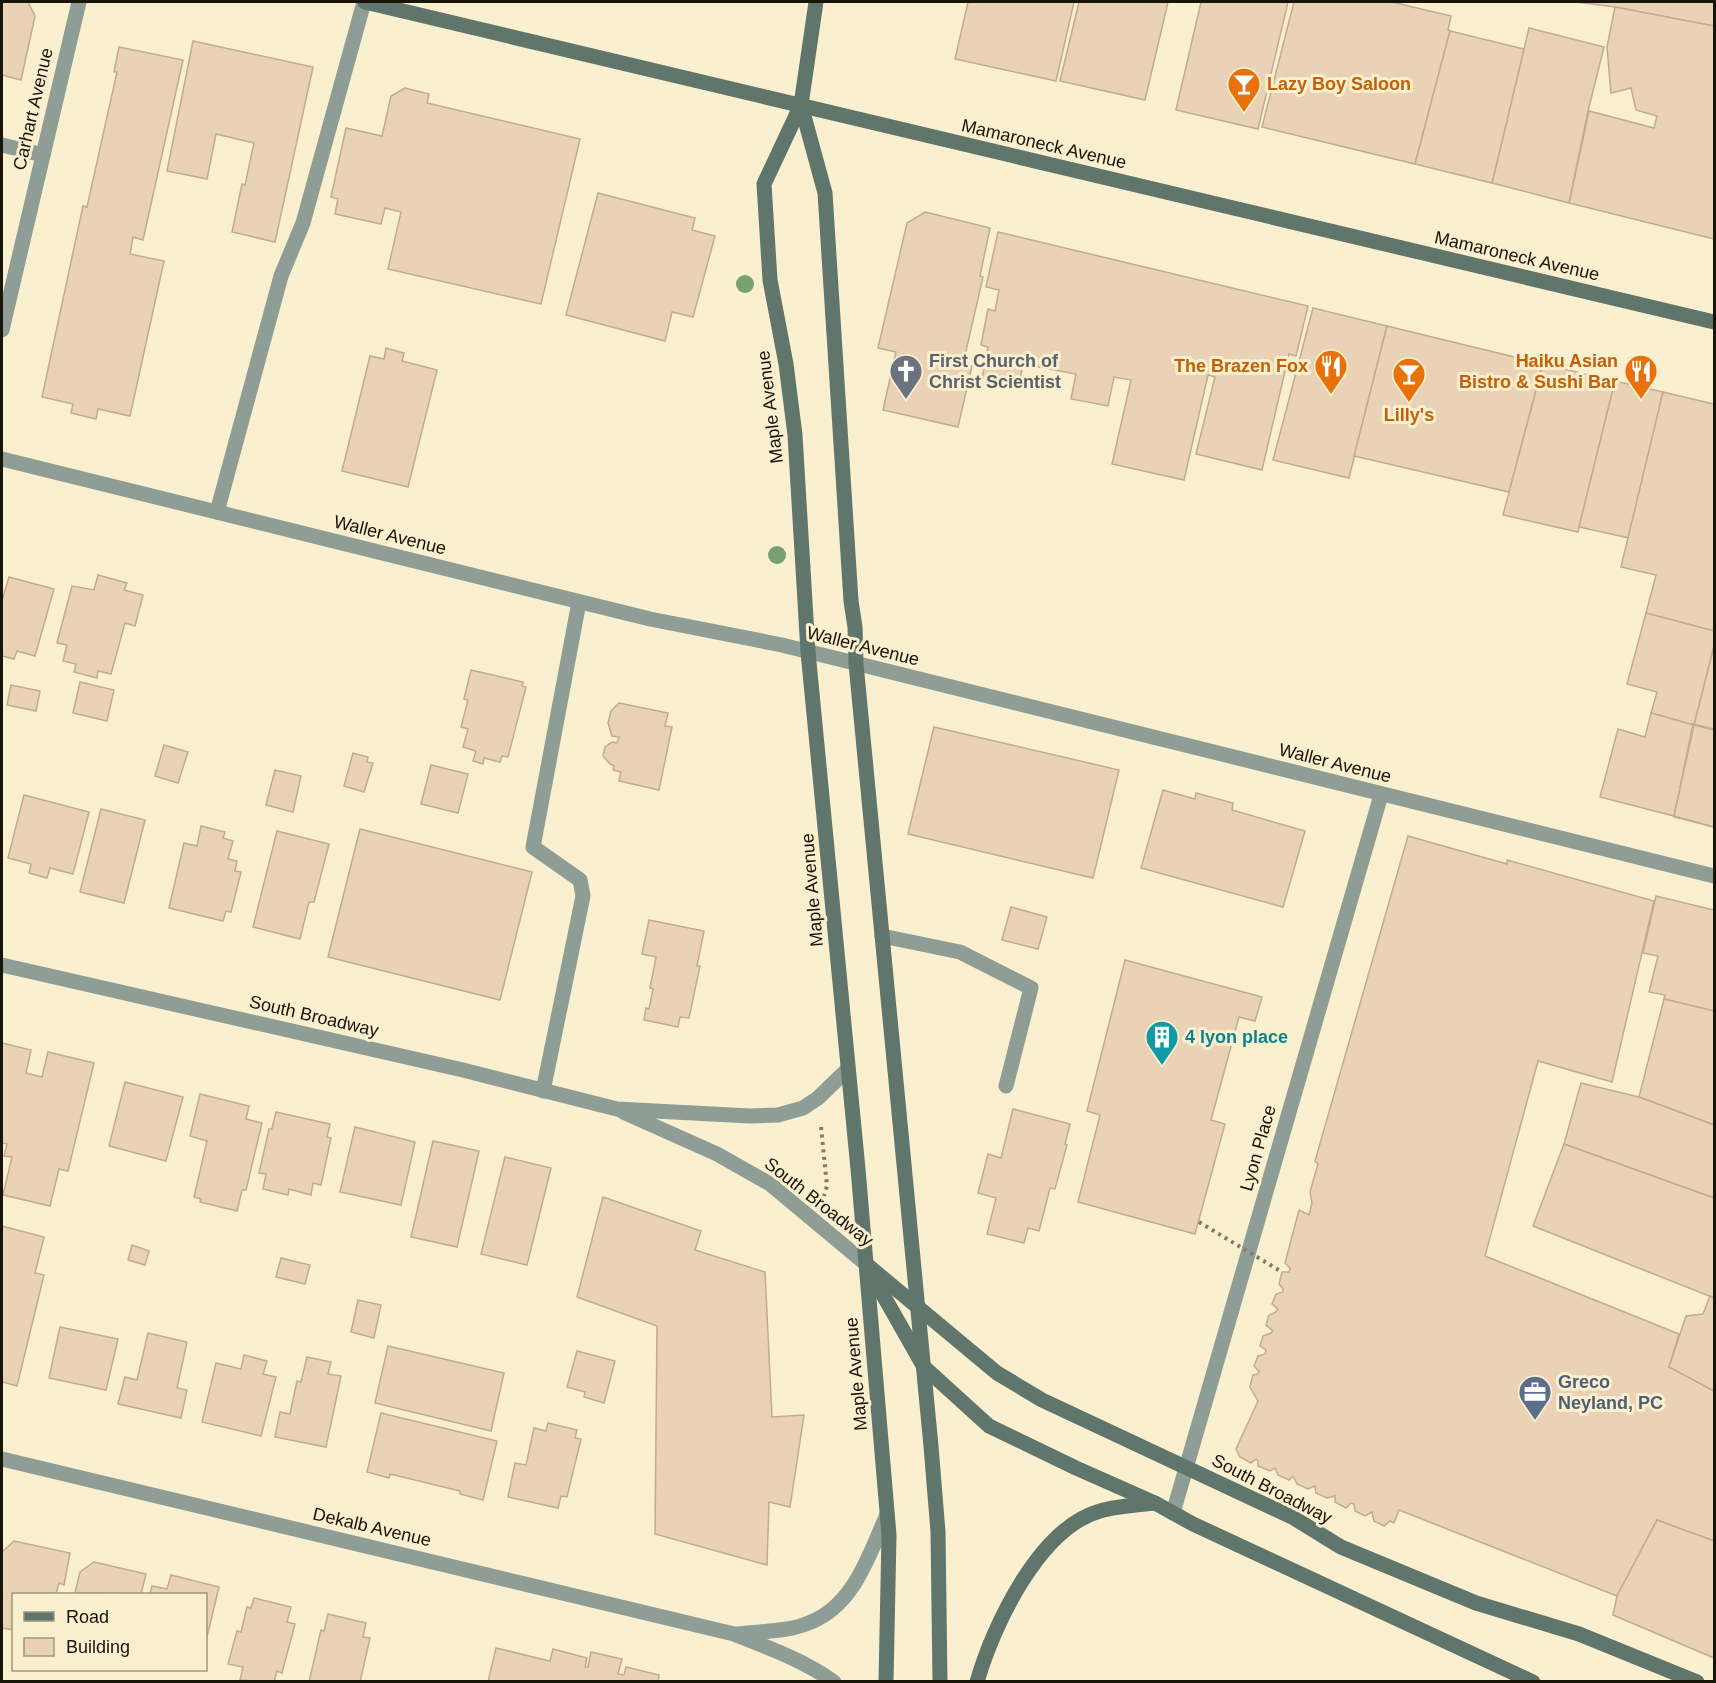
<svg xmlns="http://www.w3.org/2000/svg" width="1716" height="1683" font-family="Arial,sans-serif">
  <rect width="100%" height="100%" fill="#faefce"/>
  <!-- building -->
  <g fill="#e9d2b6" stroke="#c2ac91" stroke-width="1.5">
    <polygon points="2,2 28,2 35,16 21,80 2,75"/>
    <polygon points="968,2 1074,2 1056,81 955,59"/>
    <polygon points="1079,2 1168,2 1145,100 1060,81"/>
    <polygon points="1201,2 1288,2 1258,129 1176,110"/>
    <polygon points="1294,2 1392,2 1451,16 1448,30 1450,31 1415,164 1262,127"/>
    <polygon points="1576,2 1714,2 1714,26 1615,7"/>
    <polygon points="1615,7 1714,26 1714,239 1569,203 1589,111 1654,128 1657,116 1636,110 1631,88 1611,93 1607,47"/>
    <polygon points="1529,28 1604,47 1588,111 1569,203 1492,183"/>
    <polygon points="1450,31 1524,49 1492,183 1415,164"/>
    <polygon points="193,41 313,67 275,242 232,232 242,184 245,185 254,143 216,134 207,179 167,171"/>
    <polygon points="119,47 183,60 143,240 133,237 130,254 164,261 130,416 98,409 96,419 71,413 73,404 42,397 83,206 87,207 117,72 114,72"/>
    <polygon points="405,88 429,94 427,103 580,139 541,304 388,269 401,212 385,208 381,224 335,214 338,199 331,197 346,128 382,136 391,96"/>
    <polygon points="598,193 695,218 692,230 715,236 693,317 672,312 665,341 566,315"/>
    <polygon points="925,212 990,228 980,276 983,277 963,364 972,366 958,427 883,410 896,352 878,348 907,223"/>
    <polygon points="998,232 1308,306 1296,356 1289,354 1262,470 1196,454 1215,377 1208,375 1184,480 1112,464 1131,380 1114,377 1108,406 1071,399 1076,374 1023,364 1019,385 982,378 988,347 981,345 988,309 995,311 999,290 986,287"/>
    <polygon points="1313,308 1387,326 1349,478 1273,460"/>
    <polygon points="1387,326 1543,364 1509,492 1354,456"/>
    <polygon points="386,348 404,353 402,361 437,370 408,487 342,471 370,356 384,359"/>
    <polygon points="1543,364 1615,381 1578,532 1503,515"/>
    <polygon points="1615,381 1663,392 1629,538 1579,527"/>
    <polygon points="1663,392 1714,404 1714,631 1646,613 1656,575 1621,567"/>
    <polygon points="98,575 127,583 124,590 143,595 135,626 125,623 111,674 98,671 97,678 74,672 76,664 63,661 67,645 57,643 72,586 94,590"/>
    <polygon points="9,577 54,589 35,656 17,651 14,659 2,656 2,600"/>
    <polygon points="1646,613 1714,631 1714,646 1694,725 1651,713 1657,692 1627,684"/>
    <polygon points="1714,646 1714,730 1694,725"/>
    <polygon points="471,670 523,682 522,686 526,687 508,757 502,756 500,762 484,758 483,764 473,761 476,751 463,747 468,729 461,727 468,700 464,699"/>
    <polygon points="80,682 114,690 107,721 73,713"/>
    <polygon points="11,685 40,691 36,711 7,705"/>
    <polygon points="619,703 668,713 665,726 672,727 659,790 619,781 621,772 613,770 614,766 610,764 603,756 605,747 612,742 617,743 619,737 612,736 608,723 611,711"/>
    <polygon points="1651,713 1694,725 1674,816 1600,797 1618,729 1645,737"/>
    <polygon points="1693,724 1714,729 1714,827 1674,817"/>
    <polygon points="1694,725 1714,730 1714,827 1674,816"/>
    <polygon points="934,727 1119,770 1093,878 908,834"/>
    <polygon points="164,745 188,752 178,783 155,776"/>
    <polygon points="353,753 368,757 367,762 373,763 364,792 344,786"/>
    <polygon points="431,765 468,774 458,813 421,804"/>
    <polygon points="275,770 301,776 293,812 266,805"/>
    <polygon points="1163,790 1195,799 1196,793 1233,803 1232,810 1305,831 1283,907 1141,868"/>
    <polygon points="24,795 89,812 73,874 50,868 47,878 29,873 31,864 8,858"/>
    <polygon points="101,809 145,820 124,903 80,892"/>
    <polygon points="201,826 225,832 223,838 233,841 228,859 237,861 235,871 241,872 231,912 226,911 223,921 169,908 184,843 197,846"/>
    <polygon points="360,829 532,872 500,1000 328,957"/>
    <polygon points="277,831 329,844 314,902 309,902 300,939 253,927"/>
    <polygon points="1408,836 1507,864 1507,860 1654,901 1612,1082 1538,1061 1485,1256 1679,1334 1669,1367 1714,1391 1714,1541 1657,1520 1617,1596 1399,1510 1394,1523 1390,1521 1384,1526 1374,1521 1372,1512 1365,1516 1355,1511 1354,1504 1351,1503 1346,1508 1335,1502 1335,1496 1327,1498 1316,1493 1315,1486 1308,1489 1297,1484 1293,1476 1289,1480 1278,1475 1275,1468 1270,1471 1258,1466 1258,1461 1256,1459 1251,1463 1240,1457 1236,1449 1258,1401 1250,1387 1253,1375 1258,1374 1259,1371 1254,1366 1258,1356 1265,1354 1266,1350 1260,1346 1263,1336 1271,1333 1273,1331 1266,1325 1269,1315 1276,1312 1278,1309 1272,1304 1276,1294 1283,1292 1283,1289 1279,1284 1282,1272 1289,1272 1290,1268 1285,1263 1299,1210 1309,1215 1312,1203 1310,1192 1318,1164 1315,1161"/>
    <polygon points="1656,896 1714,910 1714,1011 1664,999 1665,995 1649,992 1658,956 1643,953"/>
    <polygon points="1011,907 1047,917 1038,949 1002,940"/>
    <polygon points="649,920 704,931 697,966 700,966 689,1018 680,1017 678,1027 644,1020 646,1008 649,1009 653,989 650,988 656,957 642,954"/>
    <polygon points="1125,960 1262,997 1255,1021 1239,1017 1211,1120 1225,1124 1195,1234 1078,1202 1100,1115 1087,1111"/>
    <polygon points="1664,999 1714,1011 1714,1125 1639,1097"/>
    <polygon points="2,1043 31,1050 26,1073 42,1077 48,1052 94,1063 68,1171 59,1169 50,1206 3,1195 12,1157 4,1156 7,1144 2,1143"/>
    <polygon points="125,1082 183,1097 166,1161 109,1146"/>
    <polygon points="1581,1083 1639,1097 1714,1125 1714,1198 1564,1144"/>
    <polygon points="200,1094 249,1106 246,1119 262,1123 246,1190 242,1190 237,1211 200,1202 201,1199 194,1197 207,1141 190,1136"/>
    <polygon points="1013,1109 1070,1124 1065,1144 1067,1145 1055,1189 1050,1188 1039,1231 1028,1228 1024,1243 987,1234 996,1198 978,1193 988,1154 1001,1158"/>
    <polygon points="276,1112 330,1124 327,1137 331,1138 321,1185 313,1183 311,1195 289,1189 288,1195 263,1189 266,1174 259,1173 269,1129 272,1129"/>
    <polygon points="355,1127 415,1142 401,1205 340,1192"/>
    <polygon points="433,1141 479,1151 457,1247 411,1237"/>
    <polygon points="1564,1144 1714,1198 1714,1298 1533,1226"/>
    <polygon points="505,1157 551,1168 527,1265 481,1254"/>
    <polygon points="603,1197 701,1231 695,1250 765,1272 772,1417 804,1415 790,1507 769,1502 767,1565 655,1534 657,1326 577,1297"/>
    <polygon points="2,1226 44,1237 35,1273 44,1275 17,1386 2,1382"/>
    <polygon points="132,1245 149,1251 145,1265 128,1260"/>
    <polygon points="281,1258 310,1265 305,1284 276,1277"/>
    <polygon points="1710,1296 1714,1298 1714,1391 1669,1367 1686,1316 1703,1314"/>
    <polygon points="358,1300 381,1305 374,1338 351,1332"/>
    <polygon points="60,1327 118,1339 106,1390 49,1378"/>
    <polygon points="148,1333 187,1342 177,1388 187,1390 181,1418 118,1404 125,1377 137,1380"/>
    <polygon points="388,1346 504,1373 491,1431 375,1403"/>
    <polygon points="577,1351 615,1361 604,1403 584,1397 585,1392 567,1387"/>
    <polygon points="244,1355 267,1361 263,1374 276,1377 261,1436 202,1422 216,1363 241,1369"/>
    <polygon points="307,1357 331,1362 328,1374 341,1376 326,1447 275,1437 280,1412 290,1414 297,1381 301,1382"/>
    <polygon points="381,1413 497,1441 483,1500 460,1494 460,1491 390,1474 389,1478 367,1472"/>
    <polygon points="548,1423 577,1430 575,1438 581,1439 567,1497 561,1496 558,1508 508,1497 515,1463 526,1465 534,1428 546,1431"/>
    <polygon points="1657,1520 1714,1541 1714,1658 1613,1615 1617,1596"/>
    <polygon points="14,1541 70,1553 64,1585 59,1583 56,1594 14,1594 14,1630 2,1628 2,1552"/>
    <polygon points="94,1562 146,1574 141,1594 75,1593 80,1572"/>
    <polygon points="171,1575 219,1587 206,1641 206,1594 150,1594 152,1586 167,1589"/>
    <polygon points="254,1598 291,1607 287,1622 295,1624 282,1673 277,1671 274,1682 240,1680 243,1667 228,1664 237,1631 241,1632 247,1607 251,1608"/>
    <polygon points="328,1614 366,1623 363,1637 370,1638 360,1682 309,1682 321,1630 324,1631"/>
    <polygon points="496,1648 550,1661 553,1649 587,1658 585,1667 588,1667 591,1652 622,1659 618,1674 624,1675 626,1667 659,1675 658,1682 488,1682"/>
  </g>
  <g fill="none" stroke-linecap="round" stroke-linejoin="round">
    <!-- path -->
    <polyline stroke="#837c66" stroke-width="4" stroke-dasharray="3 4.5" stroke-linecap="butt" points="821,1127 827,1186 824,1196"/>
    <!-- service -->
    <g stroke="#8e9d96" stroke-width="15">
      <polyline points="2,145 43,155"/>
      <polyline points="217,512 281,276 303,223 364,2"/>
      <polyline points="882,936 960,952 1031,988 1006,1086"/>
      <polyline points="543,1091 583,896 580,880 533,847 579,602"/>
    </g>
    <!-- minor -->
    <g stroke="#8e9d96" stroke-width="15">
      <path d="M 2,1459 L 734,1634 C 769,1648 803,1660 834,1682"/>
      <path d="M 737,1634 C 761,1631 789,1632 811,1622 C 855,1604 869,1554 887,1515"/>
    </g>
    <!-- tertiary -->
    <g stroke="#8e9d96" stroke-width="15">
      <polyline points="2,330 79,2"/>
      <polyline points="2,459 650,619 782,645 1714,876"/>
      <polyline points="2,965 463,1070 617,1109 750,1116 778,1115 803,1108 818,1098 848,1069"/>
      <polyline points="623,1112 717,1154 770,1184 866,1264"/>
      <polyline points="1173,1513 1381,795"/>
    </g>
    <!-- secondary -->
    <g stroke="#60766c" stroke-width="15">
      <polyline points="365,2 1714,322"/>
      <polyline points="816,2 801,105 764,184 770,280 786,364 795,435 808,652 858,1169 889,1535 886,1682"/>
      <polyline points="801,105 825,193 851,601 855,627 856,664 931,1446 938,1532 940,1682"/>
      <polyline points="866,1264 997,1373 1042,1400 1294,1518 1341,1547 1476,1603 1579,1634 1697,1682"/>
      <polyline points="870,1272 924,1367 989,1426 1076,1468 1155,1503 1193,1524 1533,1682"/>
      <path d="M 977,1682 C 993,1626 1039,1528 1100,1511 C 1117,1506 1137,1505 1155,1503"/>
    </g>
    <!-- path-bridge -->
    <polyline stroke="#837c66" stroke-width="4" stroke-dasharray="3 4.5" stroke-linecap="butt" points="1199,1222 1282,1272"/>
  </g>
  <!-- trees -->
  <g fill="#77a073">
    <circle cx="745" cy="284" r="9"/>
    <circle cx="777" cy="555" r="9"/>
  </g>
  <!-- icons -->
  <defs>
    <symbol id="bar-pin" viewBox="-11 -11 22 30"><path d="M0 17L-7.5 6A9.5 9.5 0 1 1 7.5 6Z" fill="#e8710a" stroke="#faefce"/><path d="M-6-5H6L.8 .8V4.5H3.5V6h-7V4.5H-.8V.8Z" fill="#fff"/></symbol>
    <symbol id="restaurant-pin" viewBox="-11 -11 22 30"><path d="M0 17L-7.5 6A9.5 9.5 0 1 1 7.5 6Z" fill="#e8710a" stroke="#faefce"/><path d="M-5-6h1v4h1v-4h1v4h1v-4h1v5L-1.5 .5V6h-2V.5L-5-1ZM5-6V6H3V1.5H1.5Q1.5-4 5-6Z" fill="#fff"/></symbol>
    <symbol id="church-pin" viewBox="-11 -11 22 30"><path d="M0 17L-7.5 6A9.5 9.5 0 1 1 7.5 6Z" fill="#6b7280" stroke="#faefce"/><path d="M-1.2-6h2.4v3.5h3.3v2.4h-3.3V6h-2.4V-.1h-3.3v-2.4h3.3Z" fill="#fff"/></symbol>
    <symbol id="building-pin" viewBox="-11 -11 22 30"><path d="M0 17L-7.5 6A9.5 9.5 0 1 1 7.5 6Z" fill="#0f9aa8" stroke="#faefce"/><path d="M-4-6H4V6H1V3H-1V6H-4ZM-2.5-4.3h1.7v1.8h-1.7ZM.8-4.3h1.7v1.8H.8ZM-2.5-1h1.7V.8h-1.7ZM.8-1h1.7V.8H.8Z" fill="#fff"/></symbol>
    <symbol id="office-pin" viewBox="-11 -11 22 30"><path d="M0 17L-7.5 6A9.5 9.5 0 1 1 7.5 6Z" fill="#5c6f8a" stroke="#faefce"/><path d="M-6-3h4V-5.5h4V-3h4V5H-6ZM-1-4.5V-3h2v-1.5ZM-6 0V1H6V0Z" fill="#fff"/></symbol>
  </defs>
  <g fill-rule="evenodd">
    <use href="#bar-pin" x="1225" y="65" width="38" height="52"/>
    <use href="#restaurant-pin" x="1312" y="347" width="38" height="52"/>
    <use href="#church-pin" x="887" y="352" width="38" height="52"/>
    <use href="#restaurant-pin" x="1622" y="352" width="38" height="52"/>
    <use href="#bar-pin" x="1390" y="355" width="38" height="52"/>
    <use href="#building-pin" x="1143" y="1018" width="38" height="52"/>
    <use href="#office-pin" x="1516" y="1373" width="38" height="52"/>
  </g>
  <g text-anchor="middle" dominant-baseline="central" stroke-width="6" stroke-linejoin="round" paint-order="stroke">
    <!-- food labels -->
    <g font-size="18" font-weight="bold" fill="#c56008" stroke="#faefce" text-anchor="end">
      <text x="1267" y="84" text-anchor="start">Lazy Boy Saloon</text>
      <text x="1618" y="361">Haiku Asian<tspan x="1618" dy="21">Bistro &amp; Sushi Bar</tspan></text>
      <text x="1308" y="366">The Brazen Fox</text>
      <text x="1409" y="415" text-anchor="middle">Lilly's</text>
    </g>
    <!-- street labels -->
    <g font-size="18" fill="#181408" stroke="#faefce">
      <text transform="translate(33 109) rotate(-77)">Carhart Avenue</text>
      <text transform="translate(1044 144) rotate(13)">Mamaroneck Avenue</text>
      <text transform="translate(1517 256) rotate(13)">Mamaroneck Avenue</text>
      <text transform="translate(770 407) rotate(-97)">Maple Avenue</text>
      <text transform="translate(390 535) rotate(14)">Waller Avenue</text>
      <text transform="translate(863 646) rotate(14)">Waller Avenue</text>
      <text transform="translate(1335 763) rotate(14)">Waller Avenue</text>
      <text transform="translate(812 890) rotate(-95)">Maple Avenue</text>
      <text transform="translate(314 1016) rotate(13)">South Broadway</text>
      <text transform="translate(1258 1148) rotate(-74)">Lyon Place</text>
      <text transform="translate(819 1202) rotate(38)">South Broadway</text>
      <text transform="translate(856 1374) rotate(-95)">Maple Avenue</text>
      <text transform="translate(1272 1489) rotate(27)">South Broadway</text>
      <text transform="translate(372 1527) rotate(13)">Dekalb Avenue</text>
    </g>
    <!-- worship labels -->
    <g font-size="18" font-weight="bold" fill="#5b616d" stroke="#faefce" text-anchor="start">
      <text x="929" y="361">First Church of<tspan x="929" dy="21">Christ Scientist</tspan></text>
    </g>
    <!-- culture labels -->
    <g font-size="18" font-weight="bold" fill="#0d838f" stroke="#faefce" text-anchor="start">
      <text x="1185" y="1037">4 lyon place</text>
    </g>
    <!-- service labels -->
    <g font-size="18" font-weight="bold" fill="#4e5e75" stroke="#faefce" text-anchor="start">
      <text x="1558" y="1382">Greco<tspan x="1558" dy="21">Neyland, PC</tspan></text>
    </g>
  </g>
  <!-- border -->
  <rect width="1716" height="1683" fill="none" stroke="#181408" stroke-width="6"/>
  <!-- legend -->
  <rect x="12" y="1593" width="195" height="78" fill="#faefce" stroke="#a0977f" stroke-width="1.5"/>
  <rect x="24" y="1612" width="30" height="9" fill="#60766c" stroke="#a0977f" stroke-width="1.5"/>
  <text x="66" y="1623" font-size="18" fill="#181408">Road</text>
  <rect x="24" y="1638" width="30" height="18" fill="#e9d2b6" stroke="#a0977f" stroke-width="1.5"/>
  <text x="66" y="1653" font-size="18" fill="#181408">Building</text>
</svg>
